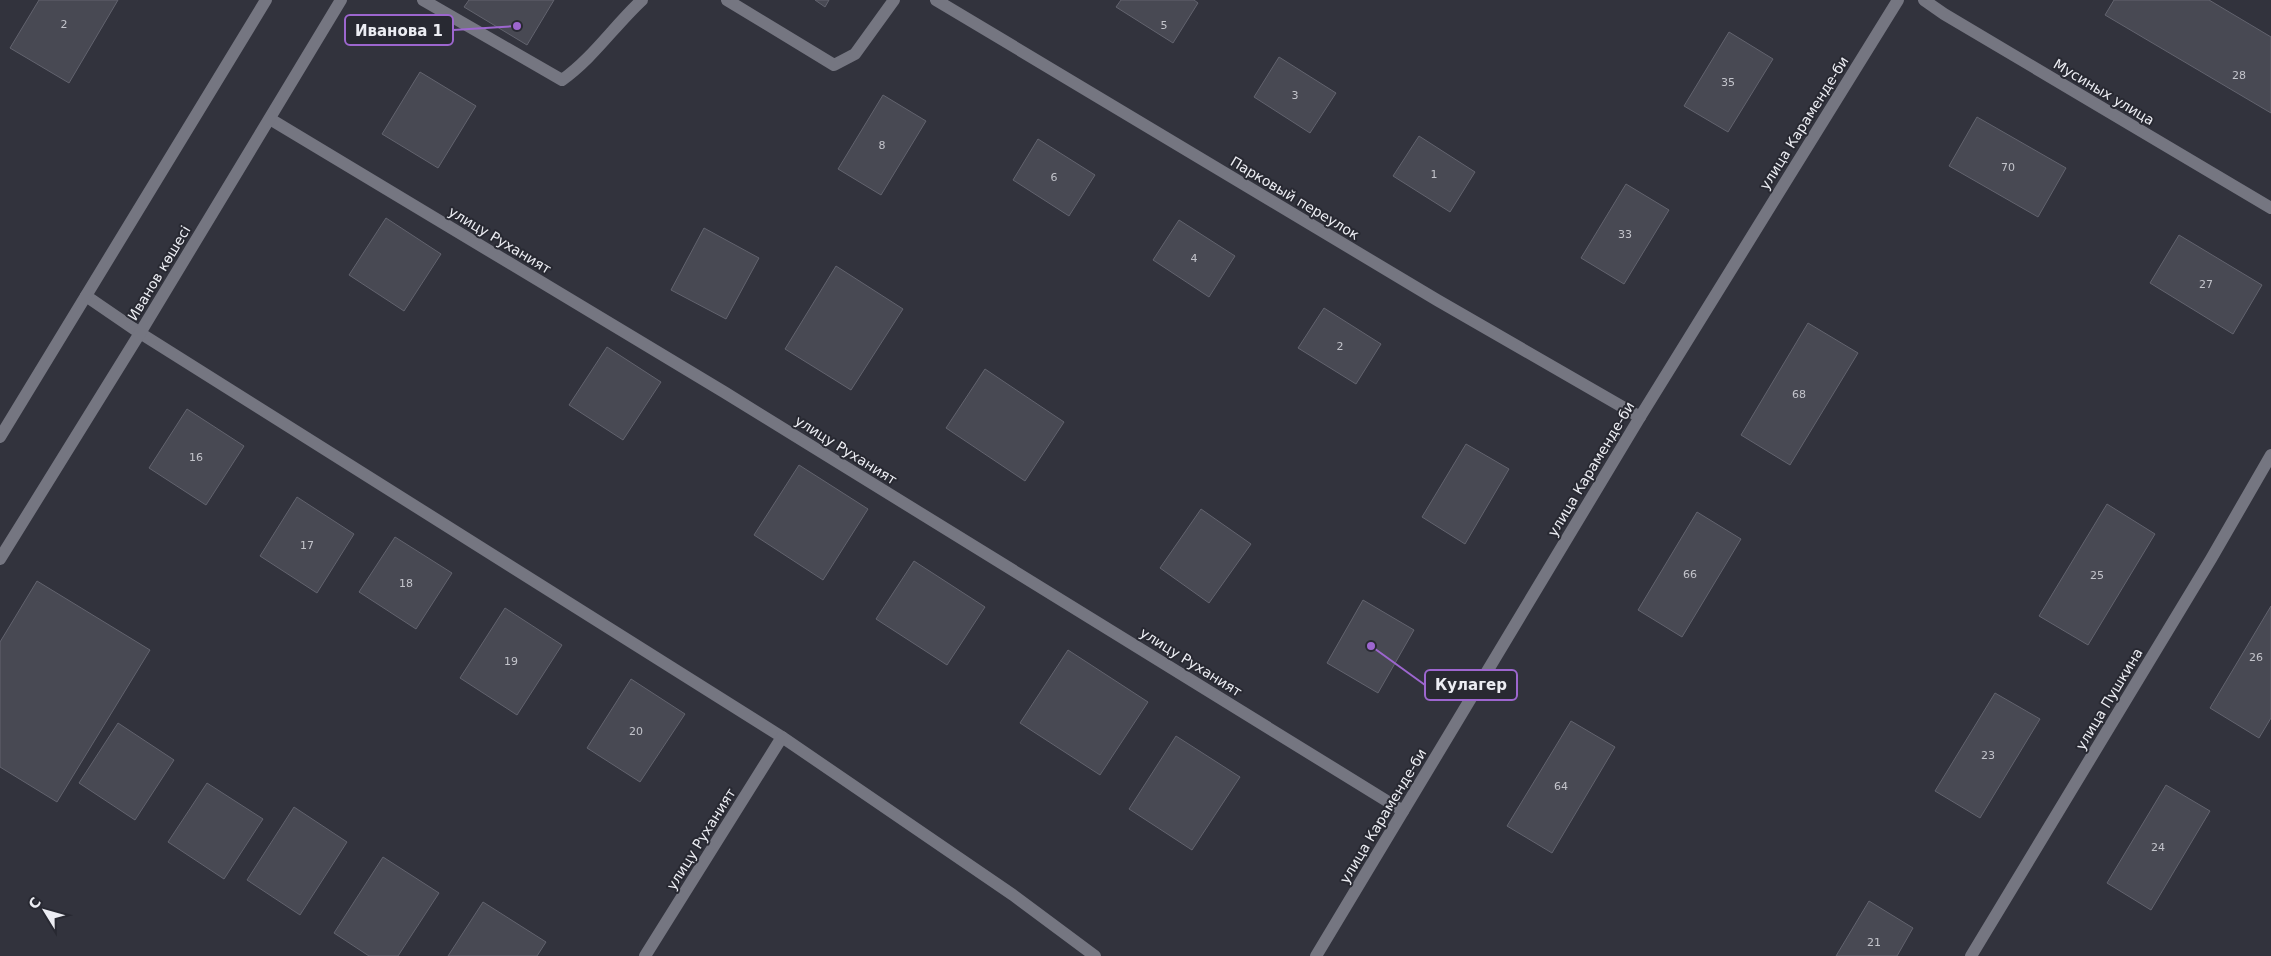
<svg xmlns="http://www.w3.org/2000/svg" width="2271" height="956" font-family="'DejaVu Sans',sans-serif">
  <rect width="100%" height="100%" fill="#32333d"/>
  <!-- building -->
  <g fill="#484953" stroke="#62636e">
    <polygon points="39,0 118,0 69,83 10,48"/>
    <polygon points="469,0 554,0 527,45 464,7"/>
    <polygon points="815,0 829,0 825,7"/>
    <polygon points="1121,0 1194,0 1198,3 1173,43 1116,7"/>
    <polygon points="2114,0 2209,0 2271,37 2271,113 2105,15"/>
    <polygon points="1729,32 1773,59 1728,132 1684,106"/>
    <polygon points="1279,57 1336,93 1310,133 1254,97"/>
    <polygon points="420,72 476,106 438,168 382,134"/>
    <polygon points="883,95 926,121 881,195 838,169"/>
    <polygon points="1977,117 2066,168 2038,217 1949,166"/>
    <polygon points="1419,136 1475,172 1450,212 1393,176"/>
    <polygon points="1038,139 1095,175 1069,216 1013,180"/>
    <polygon points="1626,184 1669,210 1624,284 1581,258"/>
    <polygon points="386,218 441,254 404,311 349,275"/>
    <polygon points="1179,220 1235,256 1209,297 1153,260"/>
    <polygon points="704,228 759,258 726,319 671,290"/>
    <polygon points="2179,235 2262,285 2233,334 2150,283"/>
    <polygon points="836,266 903,309 851,390 785,349"/>
    <polygon points="1324,308 1381,344 1356,384 1298,348"/>
    <polygon points="1808,323 1858,353 1790,465 1741,435"/>
    <polygon points="607,347 661,382 623,440 569,405"/>
    <polygon points="985,369 1064,422 1025,481 946,428"/>
    <polygon points="187,409 244,446 206,505 149,468"/>
    <polygon points="1466,444 1509,469 1465,544 1422,517"/>
    <polygon points="799,465 868,509 823,580 754,535"/>
    <polygon points="297,497 354,534 317,593 260,556"/>
    <polygon points="2107,504 2155,534 2088,645 2039,616"/>
    <polygon points="1201,509 1251,544 1209,603 1160,568"/>
    <polygon points="1697,512 1741,539 1682,637 1638,610"/>
    <polygon points="395,537 452,573 416,629 359,592"/>
    <polygon points="914,561 985,607 947,665 876,619"/>
    <polygon points="37,581 150,650 57,802 0,767 0,642"/>
    <polygon points="1363,600 1414,630 1378,693 1327,663"/>
    <polygon points="2271,606 2271,718 2259,738 2210,708"/>
    <polygon points="505,608 562,645 517,715 460,678"/>
    <polygon points="1068,650 1148,702 1100,775 1020,723"/>
    <polygon points="631,679 685,714 640,782 587,748"/>
    <polygon points="1995,693 2040,719 1980,818 1935,791"/>
    <polygon points="1571,721 1615,747 1552,853 1507,826"/>
    <polygon points="118,723 174,760 135,820 79,783"/>
    <polygon points="1176,736 1240,777 1192,850 1129,809"/>
    <polygon points="207,783 263,819 224,879 168,842"/>
    <polygon points="2166,785 2210,811 2151,910 2107,883"/>
    <polygon points="294,807 347,842 300,915 247,880"/>
    <polygon points="383,857 439,893 398,956 369,956 334,933"/>
    <polygon points="1869,901 1913,928 1897,956 1836,956"/>
    <polygon points="483,902 546,942 537,956 448,956"/>
  </g>
  <g fill="none" stroke-linecap="round" stroke-linejoin="round">
    <!-- lane -->
    <g stroke="#757681" stroke-width="12">
      <path d="M 423,0 L 562,80 C 593,58 614,26 642,0"/>
      <polyline points="727,0 834,65 855,54 894,0"/>
      <polyline points="86,296 140,333 782,737"/>
      <polyline points="645,956 782,737 1013,895 1095,956"/>
    </g>
    <!-- street -->
    <g stroke="#757681" stroke-width="12">
      <polyline points="936,0 1437,300 1640,417"/>
      <polyline points="270,119 724,392 1403,811"/>
      <polyline points="1971,956 2211,559 2271,455"/>
    </g>
    <!-- secondary -->
    <g stroke="#757681" stroke-width="12">
      <polyline points="1924,0 1944,14 2271,208"/>
      <polyline points="0,437 266,0"/>
      <polyline points="0,559 140,333 341,0"/>
      <polyline points="1316,956 1640,417 1898,0"/>
    </g>
  </g>
  <g text-anchor="middle" dominant-baseline="central" stroke-width="4" stroke-linejoin="round" paint-order="stroke">
    <!-- number labels -->
    <g font-size="11" fill="#c3c4cb">
      <text x="64" y="24">2</text>
      <text x="1164" y="25">5</text>
      <text x="2239" y="75">28</text>
      <text x="1728" y="82">35</text>
      <text x="1295" y="95">3</text>
      <text x="882" y="145">8</text>
      <text x="2008" y="167">70</text>
      <text x="1434" y="174">1</text>
      <text x="1054" y="177">6</text>
      <text x="1625" y="234">33</text>
      <text x="1194" y="258">4</text>
      <text x="2206" y="284">27</text>
      <text x="1340" y="346">2</text>
      <text x="1799" y="394">68</text>
      <text x="196" y="457">16</text>
      <text x="307" y="545">17</text>
      <text x="1690" y="574">66</text>
      <text x="2097" y="575">25</text>
      <text x="406" y="583">18</text>
      <text x="2256" y="657">26</text>
      <text x="511" y="661">19</text>
      <text x="636" y="731">20</text>
      <text x="1988" y="755">23</text>
      <text x="1561" y="786">64</text>
      <text x="2158" y="847">24</text>
      <text x="1874" y="942">21</text>
    </g>
    <!-- street labels -->
    <g font-size="14" fill="#ecedf3" stroke="#282932">
      <text transform="translate(2104 92) rotate(31)">Мусиных улица</text>
      <text transform="translate(1804 123) rotate(-58)">улица Караменде-би</text>
      <text transform="translate(1295 198) rotate(31)">Парковый переулок</text>
      <text transform="translate(500 240) rotate(31)">улицу Руханият</text>
      <text transform="translate(159 273) rotate(-59)">Иванов көшесі</text>
      <text transform="translate(846 450) rotate(32)">улицу Руханият</text>
      <text transform="translate(1591 469) rotate(-59)">улица Караменде-би</text>
      <text transform="translate(1191 662) rotate(32)">улицу Руханият</text>
      <text transform="translate(2109 699) rotate(-59)">улица Пушкина</text>
      <text transform="translate(1383 816) rotate(-59)">улица Караменде-би</text>
      <text transform="translate(701 839) rotate(-58)">улицу Руханият</text>
    </g>
  </g>
  <!-- callouts -->
  <path fill="none" stroke="#9d66cf" stroke-width="2" d="M517 26L453 30M1371 646L1425 685"/>
  <g fill="#9d66cf" stroke="#282932" stroke-width="2">
    <circle cx="517" cy="26" r="5"/>
    <circle cx="1371" cy="646" r="5"/>
  </g>
  <g fill="#282932" stroke="#9d66cf" stroke-width="2">
    <rect x="345" y="15" width="108" height="30" rx="5"/>
    <rect x="1425" y="670" width="92" height="30" rx="5"/>
  </g>
  <g font-size="15" text-anchor="middle" font-weight="bold" fill="#ecedf3">
    <text x="399" y="36">Иванова 1</text>
    <text x="1471" y="690">Кулагер</text>
  </g>
  <!-- north arrow -->
  <g transform="translate(45 911) rotate(307)" stroke="#282932" stroke-width="4" paint-order="stroke">
  <path d="M0-4L9 19L0 12L-9 19Z" fill="#ecedf3"/>
  <text y="-8" font-size="14" font-weight="bold" text-anchor="middle" fill="#ecedf3">С</text>
  </g>
</svg>
